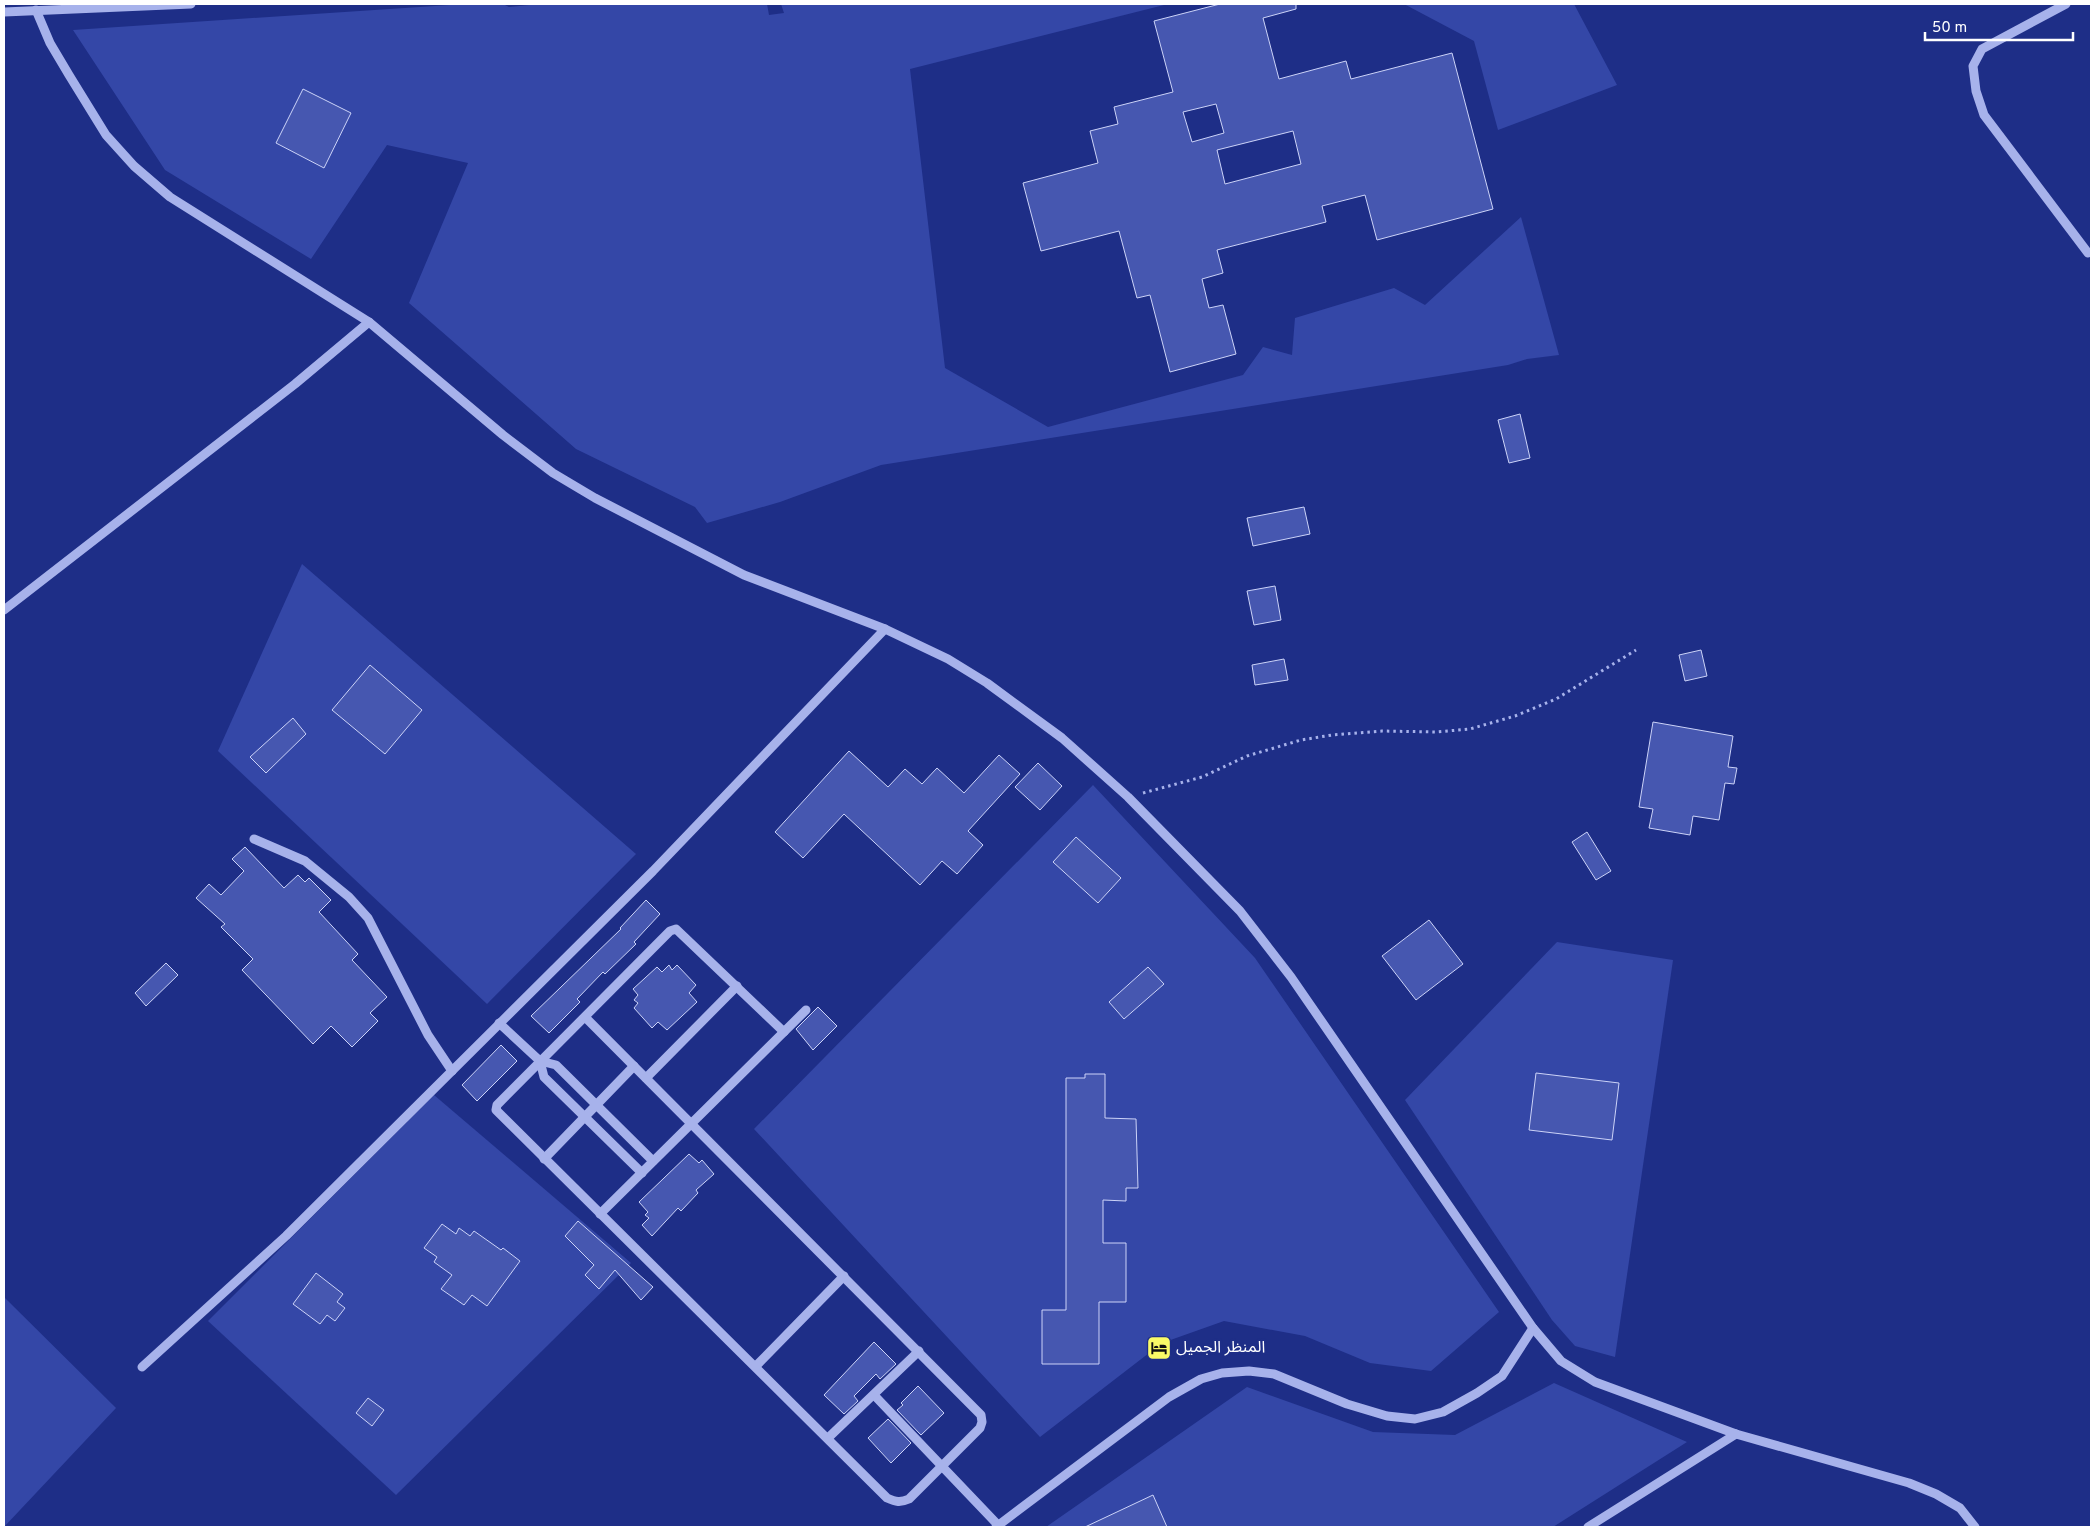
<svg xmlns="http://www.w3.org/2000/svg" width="2095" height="1531" font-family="Overpass,'Noto Sans Arabic',sans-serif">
  <rect width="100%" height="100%" fill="#1e2e87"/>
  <!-- green -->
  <g fill="#3447a7">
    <polygon points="465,4 503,4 509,7 540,4 767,4 769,15 784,13 781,4 1168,4 910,69 945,368 1048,427 1243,375 1263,347 1292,355 1295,318 1394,288 1425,305 1521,217 1559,355 1527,359 1508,365 881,465 780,502 707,523 695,507 576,449 409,303 468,163 387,145 311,259 165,170 73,30"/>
    <polygon points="1404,4 1574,4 1617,85 1498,130 1474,41"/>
    <polygon points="302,564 636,854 487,1004 218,751"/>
    <polygon points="1093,785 1255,958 1499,1312 1431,1371 1370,1363 1305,1336 1224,1321 1162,1343 1040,1437 754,1129"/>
    <polygon points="1557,942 1673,960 1615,1357 1575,1346 1552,1320 1405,1100"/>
    <polygon points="434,1095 631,1263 396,1495 208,1321"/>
    <polygon points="4,1297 116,1408 4,1527"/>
    <polygon points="1554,1383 1687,1442 1553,1527 1046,1527 1247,1387 1373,1432 1455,1435"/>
  </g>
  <!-- building -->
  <g fill="#4657b0" stroke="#ccd3f8" fill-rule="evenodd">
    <path d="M 1220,4 L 1296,4 L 1296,9 L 1263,18 L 1279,79 L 1346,61 L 1351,79 L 1452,53 L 1493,209 L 1377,240 L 1365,195 L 1322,206 L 1326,222 L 1217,250 L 1223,273 L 1202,279 L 1209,308 L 1223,305 L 1236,354 L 1170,372 L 1150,295 L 1137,298 L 1119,231 L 1041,251 L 1023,183 L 1098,163 L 1090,131 L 1118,124 L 1114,107 L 1173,92 L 1154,21 ZM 1216,104 L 1224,133 L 1192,142 L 1183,112 ZM 1293,131 L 1301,164 L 1225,184 L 1217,150 Z"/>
    <polygon points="303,89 351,113 324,168 276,143"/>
    <polygon points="1520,414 1530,458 1509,463 1498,420"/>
    <polygon points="1304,507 1310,534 1253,546 1247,518"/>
    <polygon points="1275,586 1281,620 1254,625 1247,591"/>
    <polygon points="1701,650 1707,676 1685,681 1679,655"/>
    <polygon points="1284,659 1288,680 1255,685 1252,665"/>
    <polygon points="370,665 422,710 385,754 332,710"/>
    <polygon points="293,718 306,734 266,773 250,757"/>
    <polygon points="1653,722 1733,736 1728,767 1737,768 1734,784 1725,783 1719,820 1693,816 1690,835 1649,828 1653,809 1639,807"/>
    <polygon points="849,751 888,787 905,769 922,784 937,768 964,793 999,755 1020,774 968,831 983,845 957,874 942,861 920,885 844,814 803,858 775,832"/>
    <polygon points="1038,763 1062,786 1040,810 1015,787"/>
    <polygon points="1587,832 1611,871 1596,880 1572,842"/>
    <polygon points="1076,837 1121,878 1098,903 1053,862"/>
    <polygon points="245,847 284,888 298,875 305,882 309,878 331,900 319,912 358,954 352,960 387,997 370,1013 378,1021 352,1047 331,1026 313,1044 242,970 253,959 221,927 225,924 196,898 209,884 221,895 244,871 232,859"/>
    <polygon points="646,900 660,914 634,942 636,944 605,974 603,972 577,999 580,1002 549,1033 531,1016 621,929 620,928"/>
    <polygon points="1429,920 1463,964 1416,1000 1382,956"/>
    <polygon points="166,963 178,975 146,1006 135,993"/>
    <polygon points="669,965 672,970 677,965 696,985 689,993 697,1002 667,1030 658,1022 652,1028 634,1008 638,1003 634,1000 638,995 633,989 657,967 662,972"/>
    <polygon points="1148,967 1164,984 1124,1019 1109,1002"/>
    <polygon points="818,1007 837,1026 813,1050 796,1029"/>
    <polygon points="501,1045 517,1061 477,1101 462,1085"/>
    <polygon points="1536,1073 1619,1083 1612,1140 1529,1130"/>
    <polygon points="1085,1074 1105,1074 1105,1118 1136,1119 1138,1188 1126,1188 1126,1201 1103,1200 1103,1243 1126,1243 1126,1302 1099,1302 1099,1364 1042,1364 1042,1310 1066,1310 1066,1078 1085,1078"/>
    <polygon points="689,1154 699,1163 702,1160 714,1174 696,1190 698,1193 681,1211 678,1208 652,1236 642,1225 649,1218 645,1215 648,1212 639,1202"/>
    <polygon points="578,1221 653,1287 641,1300 615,1270 599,1289 585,1275 594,1265 565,1236"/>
    <polygon points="442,1224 456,1234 459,1228 470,1236 474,1231 501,1250 503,1248 520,1261 487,1306 472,1295 464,1305 441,1289 452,1275 434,1262 437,1257 424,1248"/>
    <polygon points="316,1273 343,1294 337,1302 345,1308 335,1321 327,1315 320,1324 293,1304"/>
    <polygon points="874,1342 896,1364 880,1379 876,1374 854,1396 858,1401 844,1414 824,1395"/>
    <polygon points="918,1386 944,1413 921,1435 897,1410 903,1405 901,1403"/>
    <polygon points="368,1398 384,1410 372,1426 356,1413"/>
    <polygon points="888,1419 911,1443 891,1463 868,1438"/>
    <polygon points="1153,1495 1167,1527 1085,1527"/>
  </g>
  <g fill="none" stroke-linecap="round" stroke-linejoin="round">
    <!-- path -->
    <polyline stroke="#a7b2eb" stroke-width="3" stroke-dasharray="2.5 4" stroke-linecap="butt" points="1143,793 1202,777 1247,756 1301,740 1332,735 1382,731 1436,732 1470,729 1515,716 1556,699 1636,650"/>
    <!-- minor -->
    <g stroke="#a7b2eb" stroke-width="9">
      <polyline points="2066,4 1982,49 1973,66 1976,91 1984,115 2088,253"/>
      <polyline points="36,10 50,43 69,75 106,135 134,166 170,197 369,322 503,435 553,473 595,498 744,575 885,629 948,659 987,683 1062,738 1128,797 1240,911 1291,977 1533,1328 1561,1361 1595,1382 1736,1434 1909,1483 1936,1494 1960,1508 1975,1527"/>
      <polyline points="4,12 191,4"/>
      <polyline points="4,610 295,384 369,322"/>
      <polyline points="254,839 305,861 349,897 368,918 428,1035 452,1071"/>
      <path d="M 585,1017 L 981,1415 L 982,1422 L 980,1428 L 909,1499 C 900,1503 896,1502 887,1498 L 496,1110 L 497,1105 L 670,931 L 676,929 L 784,1032"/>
      <polyline points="499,1023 540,1061 556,1065 653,1161"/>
      <polyline points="540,1061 544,1077 642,1173"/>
      <polyline points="646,1078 737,986"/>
      <polyline points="544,1159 634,1066"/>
      <polyline points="600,1214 806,1010"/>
      <polyline points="756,1366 844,1276"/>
      <polyline points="142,1367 286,1236 653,871 885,629"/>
      <polyline points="874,1395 999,1526"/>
      <polyline points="828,1438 919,1351"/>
      <polyline points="996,1527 1169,1397 1201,1379 1222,1373 1249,1371 1274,1374 1347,1404 1387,1416 1415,1419 1443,1412 1477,1393 1502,1376 1533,1328"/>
      <polyline points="1588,1527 1736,1434"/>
    </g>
  </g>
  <!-- icons -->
  <defs>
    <symbol id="hotel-square" viewBox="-11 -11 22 22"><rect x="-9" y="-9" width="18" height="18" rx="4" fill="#fafa66" stroke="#1e2e87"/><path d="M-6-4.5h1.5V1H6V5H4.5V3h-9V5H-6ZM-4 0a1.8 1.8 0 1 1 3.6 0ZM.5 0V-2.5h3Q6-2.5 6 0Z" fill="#111"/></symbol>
  </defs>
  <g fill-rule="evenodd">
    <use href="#hotel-square" x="1145" y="1334" width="28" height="28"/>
  </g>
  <g text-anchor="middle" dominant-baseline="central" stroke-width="5" stroke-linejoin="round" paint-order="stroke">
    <!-- poi labels -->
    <g font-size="16" fill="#fff" stroke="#1e2e87" text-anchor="start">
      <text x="1176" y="1348">المنظر الجميل</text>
    </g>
  </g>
  <!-- border -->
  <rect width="2095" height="1531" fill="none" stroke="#ffffff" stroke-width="10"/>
  <!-- scale -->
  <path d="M1925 32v8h148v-8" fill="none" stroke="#ffffff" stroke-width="2.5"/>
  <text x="1932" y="32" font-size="15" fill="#ffffff" stroke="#1e2e87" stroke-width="4" paint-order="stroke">50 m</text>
</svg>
